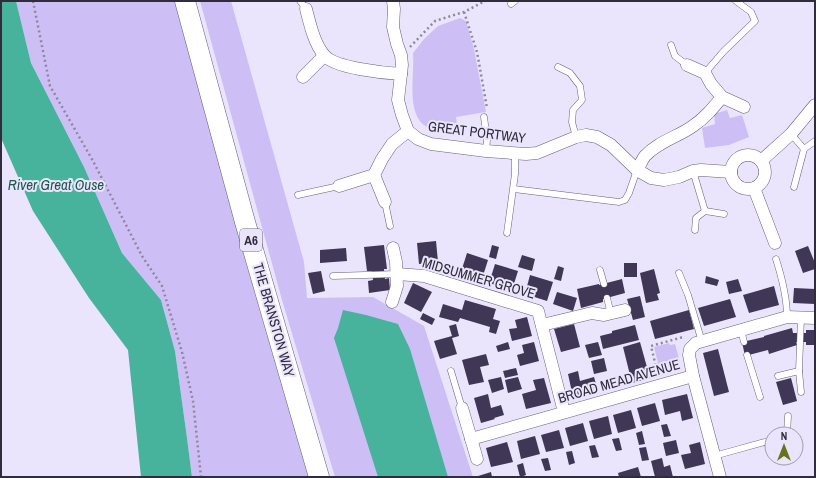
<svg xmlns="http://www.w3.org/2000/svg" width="816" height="478" font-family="'Archivo Narrow',sans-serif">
  <rect width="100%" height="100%" fill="#eae5fc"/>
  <!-- green -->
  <g fill="#cdbff6">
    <polygon points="16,1 176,1 311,477 192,477 187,438 175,351 161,300 122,253 84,167 31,63"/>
    <polygon points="200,1 231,1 304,262 307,298 373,297 424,326 473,477 335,477 282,300"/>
    <path d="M 460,18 L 466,21 L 474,49 L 486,112 L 456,117 L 458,134 C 447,133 436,132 427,127 C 405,115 415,74 413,53 L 425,38 L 438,26 Z"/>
    <polygon points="727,110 730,118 742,115 749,137 729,145 705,148 702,128 715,124 714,114"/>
    <polygon points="669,343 670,345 675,344 680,362 679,368 675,371 661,375 654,347"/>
  </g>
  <!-- water -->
  <g fill="#47b39c">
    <polygon points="1,1 16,1 31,63 84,167 122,253 161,300 175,351 187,438 192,477 141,477 128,350 89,298 33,211 1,138"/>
    <polygon points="343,310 366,315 398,324 410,349 448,477 378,477 334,338 338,328"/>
  </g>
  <!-- building -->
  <g fill="#3f3755">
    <polygon points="436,241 438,262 419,264 417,243"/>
    <polygon points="384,245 387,269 384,269 385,279 389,278 390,290 369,293 368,281 373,280 372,271 367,271 364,247"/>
    <polygon points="492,245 499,247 496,259 489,257"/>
    <polygon points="808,246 815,263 815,269 803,273 795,251"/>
    <polygon points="346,248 347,261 320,263 320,250"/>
    <polygon points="467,253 488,260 482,279 461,272"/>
    <polygon points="522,255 535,259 532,271 518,267"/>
    <rect x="624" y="263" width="13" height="14"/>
    <polygon points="495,264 518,271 512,290 489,283"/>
    <polygon points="558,266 564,268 561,281 554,279"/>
    <polygon points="654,269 660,293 657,294 659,300 646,303 640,273"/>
    <polygon points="321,271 325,291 313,294 308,273"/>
    <polygon points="530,275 553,282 547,301 525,294"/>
    <polygon points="706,276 719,280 717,286 705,283"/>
    <polygon points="622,279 625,293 603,299 603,302 581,308 577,289 599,284 599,285"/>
    <polygon points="738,279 742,291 729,294 726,282"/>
    <polygon points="413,283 432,292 421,312 404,303"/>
    <polygon points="774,286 779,305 749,313 743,295"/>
    <polygon points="794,288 815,289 815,304 793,303"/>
    <polygon points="557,292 577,298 573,311 553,304"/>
    <polygon points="640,296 645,317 633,320 627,299"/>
    <polygon points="730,299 736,317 704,326 698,308"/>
    <polygon points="465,300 496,309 493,319 500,321 496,334 489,332 490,327 460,318 458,322 439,317 443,304 462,310"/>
    <polygon points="689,310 694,329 655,339 650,321"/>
    <polygon points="423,313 435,319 432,325 420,319"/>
    <polygon points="527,317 532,336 512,341 509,329 517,328 515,320"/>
    <polygon points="456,324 459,336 452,338 457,354 440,359 434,341 452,336 449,326"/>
    <polygon points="574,324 580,347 561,352 554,329"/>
    <polygon points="635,325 639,340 603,349 600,336 612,333 612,331"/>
    <polygon points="792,328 793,333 806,333 806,330 815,330 815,345 806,345 806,342 796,342 797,345 769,354 768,350 745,356 742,342 764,337 764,336"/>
    <polygon points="508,342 510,349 498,352 496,346"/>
    <polygon points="534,342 539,361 520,366 517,355 524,353 522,345"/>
    <polygon points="598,342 602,355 589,358 585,345"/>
    <polygon points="640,342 650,378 632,383 623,347"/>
    <polygon points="718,349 729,392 714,396 703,353"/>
    <polygon points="486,354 489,365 480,367 484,382 469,385 462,360"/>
    <polygon points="604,358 607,371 594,374 591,361"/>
    <polygon points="516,368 518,375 505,378 503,371"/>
    <polygon points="578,371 580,381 594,377 598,391 573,397 568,374"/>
    <polygon points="501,377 504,389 492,393 488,380"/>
    <polygon points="518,377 522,389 508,393 505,380"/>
    <polygon points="544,378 551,403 526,409 522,394 536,390 533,380"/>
    <polygon points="791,378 797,401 783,405 776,382"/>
    <polygon points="488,394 491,408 501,405 504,415 494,418 495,419 481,423 474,398"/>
    <polygon points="687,394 693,418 682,421 680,411 665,415 662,400"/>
    <polygon points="655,403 660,421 642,426 637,408"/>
    <polygon points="631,410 636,428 618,433 613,415"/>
    <polygon points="608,416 612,434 594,439 589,421"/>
    <polygon points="583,423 588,441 570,446 565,428"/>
    <polygon points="667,424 671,436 664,437 661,425"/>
    <polygon points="559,430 564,448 546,452 541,435"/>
    <polygon points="642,431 645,444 639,445 636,433"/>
    <polygon points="535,436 540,454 521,459 517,441"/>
    <polygon points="619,438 622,450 616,451 612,439"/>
    <polygon points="676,440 679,453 666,456 663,443"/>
    <polygon points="507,442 513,462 491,467 486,448"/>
    <polygon points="700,442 705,464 685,469 681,455 691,453 689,445"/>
    <polygon points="595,445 599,457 592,458 589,446"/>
    <polygon points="646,447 649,460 642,461 639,448"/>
    <polygon points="572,451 575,463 569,465 566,452"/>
    <polygon points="548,458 551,470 545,471 541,459"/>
    <polygon points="662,458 664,467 670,465 673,477 655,477 651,461"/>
    <polygon points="523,463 526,475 520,477 517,465"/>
    <polygon points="638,467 641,477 619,477 618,473"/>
    <polygon points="491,472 492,477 475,477"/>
  </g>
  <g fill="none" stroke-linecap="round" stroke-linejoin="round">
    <defs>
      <g id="service">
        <polyline points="300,1 306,9"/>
        <polyline points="511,4 515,1"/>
        <polyline points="671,45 675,56 687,65"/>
        <polyline points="558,67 570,73 580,86 582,100 573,110 572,122 576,137"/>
        <polyline points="705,73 723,52 755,21 751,12 736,1"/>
        <polyline points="484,117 487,140 486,151"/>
        <polyline points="791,134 804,149"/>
        <polyline points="693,171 705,211 696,218 695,230"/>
        <polyline points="794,187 804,149 815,141"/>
        <polyline points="514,189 619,202 625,200 629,193 637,170"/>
        <polyline points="298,195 339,186"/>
        <polyline points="385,202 390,226"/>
        <polyline points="705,211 724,214"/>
        <polyline points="507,233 515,174 515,153"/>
        <path d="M 776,259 C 782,278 787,297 787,317"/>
        <polyline points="600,270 604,284"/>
        <polyline points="679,273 688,295 702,342"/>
        <polyline points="333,276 397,274"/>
        <polyline points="607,298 611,314"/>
        <polyline points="801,317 799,371 801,392"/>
        <polyline points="741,330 744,342"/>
        <polyline points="747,355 760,397"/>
        <polyline points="451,371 462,408"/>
        <polyline points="778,376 799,371"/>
        <polyline points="787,434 788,416"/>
        <polyline points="714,456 772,440"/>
      </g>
      <g id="minor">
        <polyline points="393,1 394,9 393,27 397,44 401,55 402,65 398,100 402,115 408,131 418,139 431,144 486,151 526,154 537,153 576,137 586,135 597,137 611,145 637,170 651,178 664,180 679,177 693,171 701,170 731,172"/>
        <path d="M 306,9 C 310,24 314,43 324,55 C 334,68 384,73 401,74"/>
        <polyline points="687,65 705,73 711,84 722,97 744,107"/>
        <polyline points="303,77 324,56"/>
        <circle cx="748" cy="172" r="17"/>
        <polyline points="761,161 791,134 815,105"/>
        <path d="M 637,170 C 640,165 642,160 645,156 C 659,141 678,137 693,126 C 705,118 713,108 722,97"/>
        <polyline points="374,175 385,202"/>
        <polyline points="339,186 374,175 382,159 392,144 408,131"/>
        <polyline points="754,188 775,243"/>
        <polyline points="397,274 424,276 538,311 564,412"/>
        <polyline points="392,302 397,286 396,262 393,248"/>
        <polyline points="542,325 592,313 604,315 625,310"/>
        <polyline points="462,408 477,459"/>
        <polyline points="471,439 693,376"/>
        <polyline points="720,477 693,376 689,355 690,349 696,343 787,317 815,318"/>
      </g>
      <polyline id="trunk" points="185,1 245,222 319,477"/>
    </defs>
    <!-- service casing -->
    <use href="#service" stroke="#665e7f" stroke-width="7"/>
    <!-- minor casing -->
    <use href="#minor" stroke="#665e7f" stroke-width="13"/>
    <!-- trunk casing -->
    <use href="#trunk" stroke="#665e7f" stroke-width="21"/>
    <!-- path -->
    <g stroke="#8d889b" stroke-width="2.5" stroke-dasharray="2 3" stroke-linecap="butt">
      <polyline points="33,1 50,86 93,161 142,256 162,286 182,352 193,401 201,477"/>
      <polyline points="464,12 477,52 487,108"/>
      <polyline points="410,47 435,21 464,12 485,1"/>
      <polyline points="658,375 651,346 683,337"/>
    </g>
    <!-- service -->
    <use href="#service" stroke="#fff" stroke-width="6"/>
    <!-- minor -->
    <use href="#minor" stroke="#fff" stroke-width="12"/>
    <!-- trunk -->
    <use href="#trunk" stroke="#fff" stroke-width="20"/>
  </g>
  <g text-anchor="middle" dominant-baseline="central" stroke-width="4" stroke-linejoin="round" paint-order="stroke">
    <!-- shield labels -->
    <rect fill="#eae5fc" stroke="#686475" stroke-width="1" x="240" y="229" width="22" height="22" rx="3"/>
    <g font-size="13" font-weight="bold" fill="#302c3b">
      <text x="251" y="240">A6</text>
    </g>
    <!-- street labels -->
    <g font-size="14" fill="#302c3b" stroke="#eae5fc">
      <text transform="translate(477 132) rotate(7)">GREAT PORTWAY</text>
      <text transform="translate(479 278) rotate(16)">MIDSUMMER GROVE</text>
      <text transform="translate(274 320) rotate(74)">THE BRANSTON WAY</text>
      <text transform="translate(619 381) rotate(-16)">BROAD MEAD AVENUE</text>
    </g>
    <!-- water labels -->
    <g font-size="15" font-style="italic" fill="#1d584c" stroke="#eae5fc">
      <text x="56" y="184">River Great Ouse</text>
    </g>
  </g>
  <!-- border -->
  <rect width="816" height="478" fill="none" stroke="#302c3b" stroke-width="4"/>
  <!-- north arrow -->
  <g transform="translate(784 446)"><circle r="19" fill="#eae5fc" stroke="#a09baf"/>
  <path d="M0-3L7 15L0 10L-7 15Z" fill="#68731e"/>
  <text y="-6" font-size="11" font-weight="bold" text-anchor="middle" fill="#302c3b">N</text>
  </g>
</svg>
